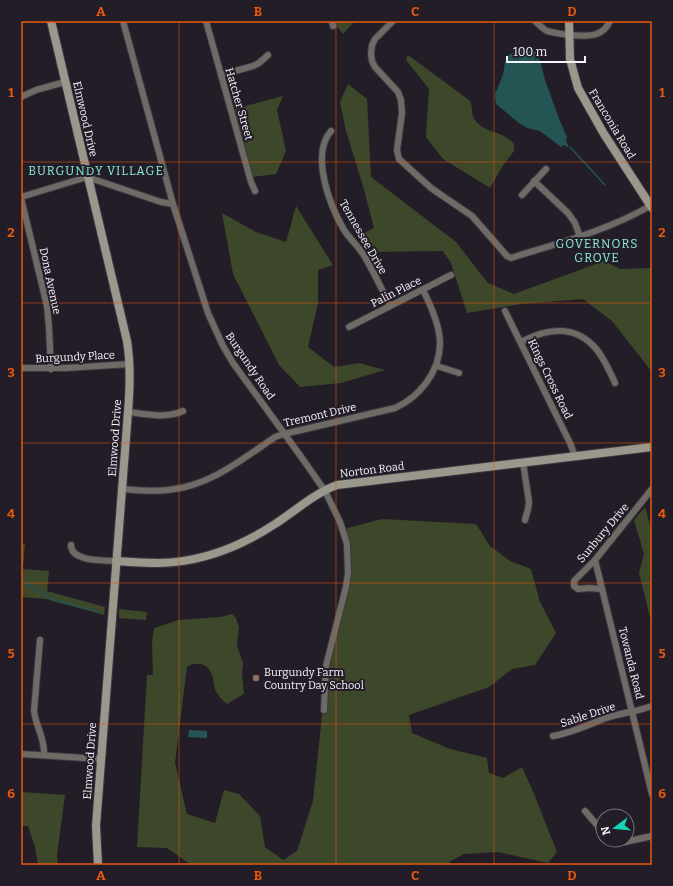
<svg xmlns="http://www.w3.org/2000/svg" width="673" height="886" font-family="Bitter,serif">
  <rect width="100%" height="100%" fill="#231d28"/>
  <!-- green -->
  <g fill="#3d4729">
    <polygon points="332,21 355,21 343,34"/>
    <path d="M 408,55 L 469,100 C 474,106 470,114 475,120 C 485,134 503,130 514,144 L 514,151 L 502,167 L 490,188 L 443,159 L 426,137 L 429,89 L 406,60 L 407,56 Z"/>
    <polygon points="348,84 367,99 371,177 456,242 488,283 514,294 604,261 620,269 652,268 652,372 612,321 583,299 521,304 467,313 451,263 443,251 369,252 360,235 374,228 363,186 346,131 340,102"/>
    <polygon points="283,96 277,110 286,151 276,174 252,177 234,109"/>
    <polygon points="296,206 333,265 318,270 318,303 308,347 334,367 359,363 385,370 341,383 300,387 279,365 233,274 222,213 256,232 286,242"/>
    <polygon points="645,507 652,532 652,625 639,573 644,554 634,520"/>
    <path d="M 382,519 L 476,524 L 490,546 L 510,561 L 531,569 L 540,602 L 556,633 L 535,665 L 512,669 L 489,687 L 409,715 L 412,733 L 450,749 L 487,758 L 489,773 L 503,778 L 522,767 L 532,789 L 557,852 L 548,863 L 498,852 L 464,854 L 449,862 L 453,865 L 191,865 L 167,848 L 137,847 L 147,675 L 153,675 L 152,641 L 154,628 L 179,620 L 221,617 L 232,614 L 236,618 L 239,627 L 237,646 L 243,663 L 242,673 L 244,694 L 227,704 C 222,700 217,695 215,689 C 213,684 214,678 211,673 C 207,662 195,662 187,667 L 175,763 L 187,814 L 215,823 L 224,790 L 239,794 L 260,816 L 265,847 L 283,860 L 297,851 L 313,801 L 328,658 L 348,573 L 347,528 Z"/>
    <polygon points="21,544 25,544 23,569 49,571 47,591 105,607 104,615 46,599 21,597"/>
    <polygon points="119,609 147,612 146,620 119,618"/>
    <polygon points="21,792 65,795 57,855 58,865 38,865 35,847 28,826 21,826"/>
  </g>
  <!-- water -->
  <g fill="#245454">
    <polygon points="520,49 534,51 537,53 540,60 545,80 560,121 567,137 566,140 569,148 564,145 561,147 540,131 527,128 519,123 496,104 495,94 503,75 505,62 509,55"/>
    <polygon points="189,730 207,731 207,738 188,737"/>
  </g>
  <g fill="none" stroke-linecap="round" stroke-linejoin="round">
    <!-- stream -->
    <g stroke="#245454" stroke-width="1.5">
      <polyline points="570,147 605,185"/>
      <polyline points="650,228 652,230"/>
      <polyline points="21,580 53,600 100,612"/>
    </g>
    <defs>
      <g id="street">
        <polyline points="123,21 173,204 208,313 223,346 233,363 302,458 325,491 340,522 347,544 348,573 346,587 326,666 324,710"/>
        <polyline points="206,21 251,182 255,191"/>
        <polyline points="332,21 333,26"/>
        <path d="M 393,21 L 375,39 L 372,45 L 371,54 L 372,61 L 375,67 L 398,92 L 401,100 L 402,113 L 397,150 L 399,159 L 431,188 L 472,216 L 507,256 L 511,258 L 517,256 C 563,242 608,230 650,206"/>
        <path d="M 535,21 C 539,25 542,28 547,31 C 554,33 562,34 569,35 C 585,36 602,39 610,21"/>
        <polyline points="221,75 253,66 259,63 268,55"/>
        <polyline points="21,97 36,90 65,82"/>
        <path d="M 331,131 C 310,155 330,206 344,230 C 350,239 359,247 365,257 C 374,273 382,289 390,306"/>
        <polyline points="534,181 568,213 575,223 580,237"/>
        <polyline points="522,195 546,169"/>
        <polyline points="21,197 87,177 161,202 173,204"/>
        <polyline points="21,198 47,306 49,328 51,369"/>
        <polyline points="505,311 570,443 575,456"/>
        <polyline points="349,327 451,275"/>
        <path d="M 521,342 C 547,328 576,324 597,350 C 605,360 610,372 615,383"/>
        <polyline points="437,366 459,373"/>
        <polyline points="21,368 66,368 130,364"/>
        <path d="M 128,412 C 146,414 165,419 183,411"/>
        <polyline points="523,462 529,502 528,509 525,520"/>
        <path d="M 122,489 C 137,490 153,492 168,490 C 210,486 241,460 275,437 L 284,434 L 395,408 C 408,402 418,394 426,383 C 450,351 439,322 423,290"/>
        <path d="M 71,545 C 71,562 104,560 116,561"/>
        <polyline points="595,560 652,794"/>
        <polyline points="602,589 589,588 578,589 574,586 574,581 595,560 652,489"/>
        <path d="M 40,640 L 34,711 C 36,727 45,738 44,755"/>
        <path d="M 553,736 C 571,733 586,726 603,719 C 619,713 636,712 652,706"/>
        <polyline points="21,754 101,759"/>
        <polyline points="585,811 603,832"/>
        <polyline points="615,840 625,842 652,836"/>
      </g>
      <g id="secondary">
        <path d="M 51,21 L 127,341 C 131,365 130,388 128,412 L 96,826 L 98,865"/>
        <polyline points="569,21 570,59 578,88 604,134 652,208"/>
        <path d="M 116,561 C 130,562 145,563 159,563 C 201,562 240,547 275,524 C 295,511 315,493 337,485 L 652,447"/>
      </g>
    </defs>
    <!-- street casing -->
    <use href="#street" stroke="#3c3741" stroke-width="8"/>
    <!-- secondary casing -->
    <use href="#secondary" stroke="#3c3741" stroke-width="10"/>
    <!-- street -->
    <use href="#street" stroke="#6d6b65" stroke-width="6"/>
    <!-- secondary -->
    <use href="#secondary" stroke="#9a978c" stroke-width="8"/>
  </g>
  <!-- grid -->
  <path fill="none" stroke="#e8590c" stroke-width="1" stroke-opacity="0.55" d="M 179,21 L 179,865M 336,21 L 336,865M 494,21 L 494,865M 21,162 L 652,162M 21,303 L 652,303M 21,443 L 652,443M 21,583 L 652,583M 21,724 L 652,724"/>
  <!-- markers -->
  <circle fill="#8d6e63" stroke="#231d28" stroke-width="1.5" cx="256" cy="678" r="4"/>
  <g text-anchor="middle" dominant-baseline="central" stroke-width="4" stroke-linejoin="round" paint-order="stroke">
    <!-- street labels -->
    <g font-size="11" fill="#f6f2fa" stroke="#231d28">
      <text transform="translate(239 104) rotate(74)">Hatcher Street</text>
      <text transform="translate(85 119) rotate(77)">Elmwood Drive</text>
      <text transform="translate(612 124) rotate(59)">Franconia Road</text>
      <text transform="translate(363 237) rotate(60)">Tennessee Drive</text>
      <text transform="translate(50 281) rotate(78)">Dona Avenue</text>
      <text transform="translate(396 292) rotate(-27)">Palin Place</text>
      <text transform="translate(75 357) rotate(-3)">Burgundy Place</text>
      <text transform="translate(250 366) rotate(56)">Burgundy Road</text>
      <text transform="translate(550 379) rotate(64)">Kings Cross Road</text>
      <text transform="translate(320 415) rotate(-13)">Tremont Drive</text>
      <text transform="translate(115 438) rotate(-86)">Elmwood Drive</text>
      <text transform="translate(372 470) rotate(-7)">Norton Road</text>
      <text transform="translate(603 533) rotate(-50)">Sunbury Drive</text>
      <text transform="translate(631 663) rotate(76)">Towanda Road</text>
      <text transform="translate(588 715) rotate(-18)">Sable Drive</text>
      <text transform="translate(90 761) rotate(-86)">Elmwood Drive</text>
    </g>
    <!-- poi labels -->
    <g font-size="11" fill="#f6f2fa" stroke="#231d28" text-anchor="start">
      <text x="264" y="672">Burgundy Farm<tspan x="264" dy="13">Country Day School</tspan></text>
    </g>
    <!-- neighbourhood labels -->
    <g font-size="12" letter-spacing="1" fill="#88ead1" stroke="#231d28">
      <text x="96" y="171">BURGUNDY VILLAGE</text>
      <text x="597" y="244">GOVERNORS<tspan x="597" dy="14">GROVE</tspan></text>
    </g>
  </g>
  <!-- border -->
  <rect width="673" height="886" fill="none" stroke="#231d28" stroke-width="44"/>
  <!-- north arrow -->
  <g transform="translate(615 828) rotate(254)"><circle r="19" fill="#231d28" stroke="#77727c"/>
  <path d="M0-3L7 15L0 10L-7 15Z" fill="#14d5b3"/>
  <text y="-6" font-size="11" font-weight="bold" text-anchor="middle" fill="#f6f2fa">N</text>
  </g>
  <!-- scale -->
  <path d="M507 56v6h78v-6" fill="none" stroke="#f6f2fa" stroke-width="2"/>
  <text x="513" y="56" font-size="12" fill="#f6f2fa" stroke="#231d28" stroke-width="3" paint-order="stroke">100 m</text>
  <rect x="22" y="22" width="629" height="842" fill="none" stroke="#e8590c" stroke-width="1.5"/>
  <g font-size="13" text-anchor="middle" font-weight="bold" fill="#e8590c">
    <text x="101" y="16">A</text>
    <text x="258" y="16">B</text>
    <text x="415" y="16">C</text>
    <text x="572" y="16">D</text>
    <text x="11" y="97">1</text>
    <text x="662" y="97">1</text>
    <text x="11" y="237">2</text>
    <text x="662" y="237">2</text>
    <text x="11" y="377">3</text>
    <text x="662" y="377">3</text>
    <text x="11" y="518">4</text>
    <text x="662" y="518">4</text>
    <text x="11" y="658">5</text>
    <text x="662" y="658">5</text>
    <text x="11" y="798">6</text>
    <text x="662" y="798">6</text>
    <text x="101" y="880">A</text>
    <text x="258" y="880">B</text>
    <text x="415" y="880">C</text>
    <text x="572" y="880">D</text>
  </g>
</svg>
